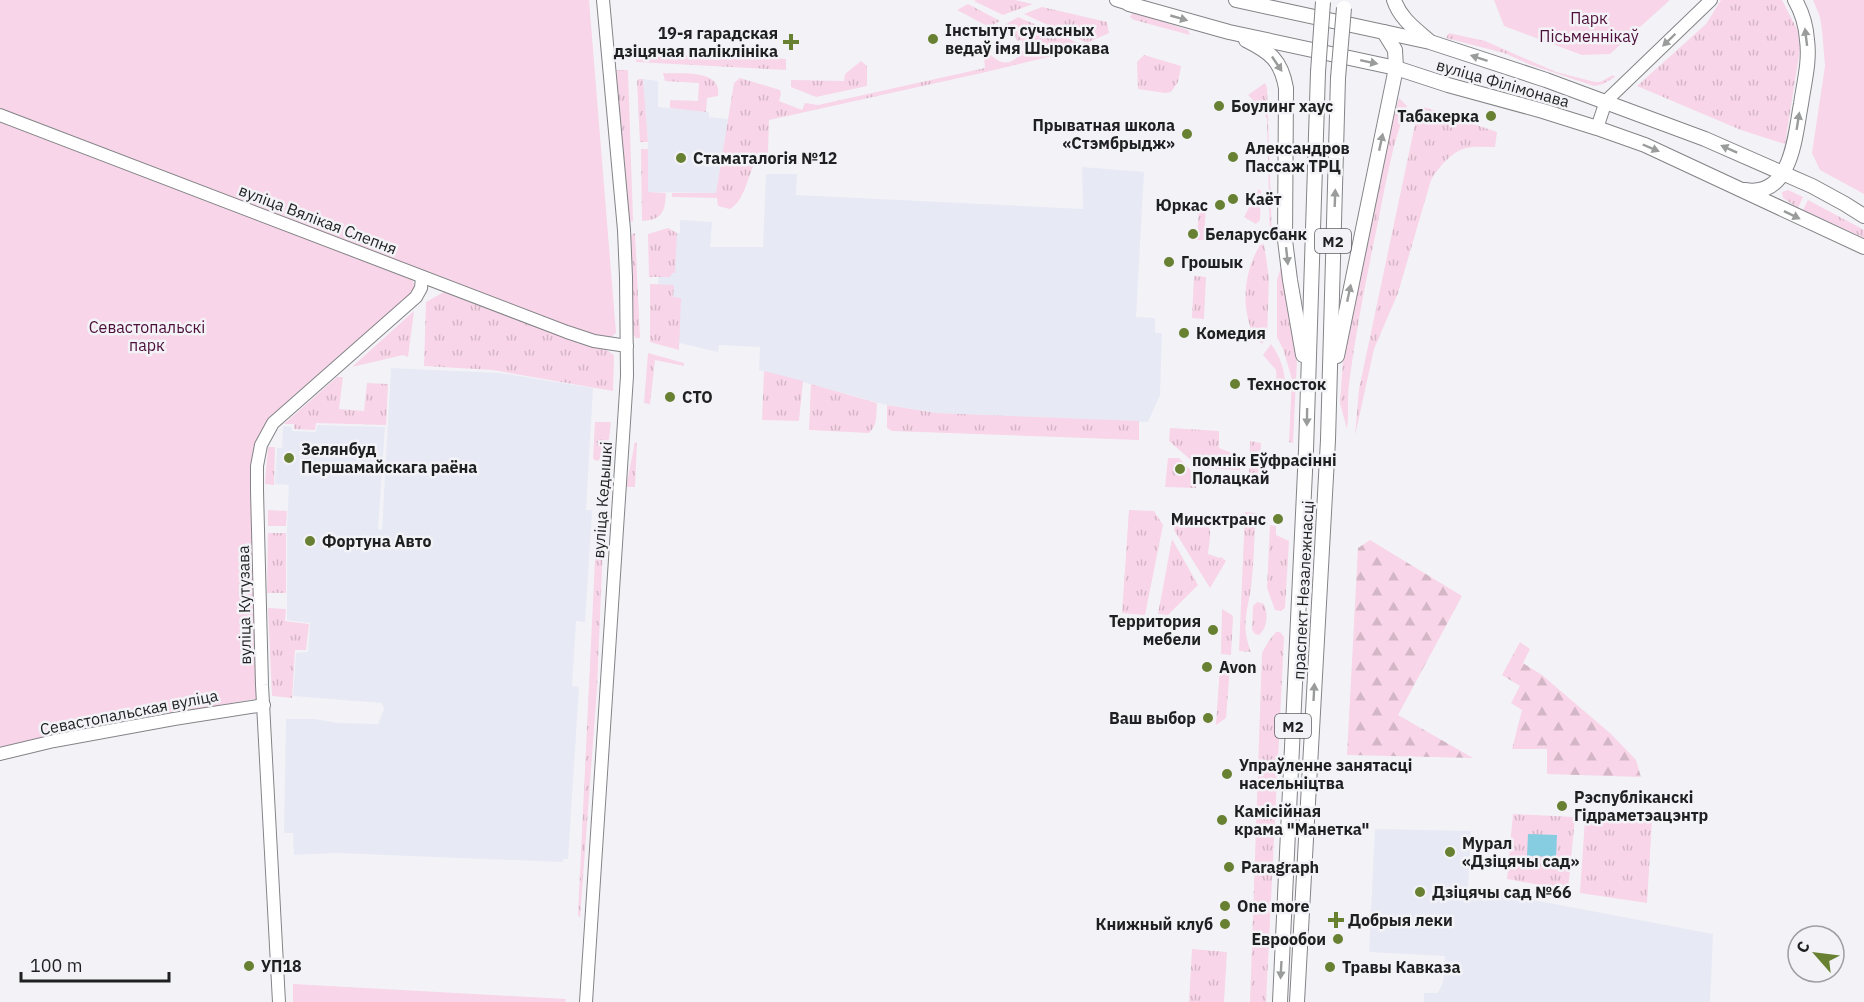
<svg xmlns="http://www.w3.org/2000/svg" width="1864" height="1002" font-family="'IBM Plex Sans',sans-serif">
  <defs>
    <pattern id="grass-tufts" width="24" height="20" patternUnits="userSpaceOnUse" patternTransform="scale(1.5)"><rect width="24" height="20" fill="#f8d5e8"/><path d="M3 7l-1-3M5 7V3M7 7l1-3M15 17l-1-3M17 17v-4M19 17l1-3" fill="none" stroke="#d4b7c7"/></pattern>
    <pattern id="forest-firs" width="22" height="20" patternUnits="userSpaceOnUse" patternTransform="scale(1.5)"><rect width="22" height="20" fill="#f8d5e8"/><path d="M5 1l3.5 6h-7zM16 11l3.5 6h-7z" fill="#d4b7c7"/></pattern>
  </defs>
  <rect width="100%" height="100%" fill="#f3f3f7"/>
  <!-- built -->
  <g fill="#e7e9f4">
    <polygon points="643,79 658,81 658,107 709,112 709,117 728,119 716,193 648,192 648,142"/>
    <polygon points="1082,167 1144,172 1136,317 1155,318 1155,333 1162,333 1160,395 1148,422 936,413 883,404 759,370 760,347 719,345 718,352 658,338 657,301 660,254 667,233 680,233 680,220 712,222 710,247 763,247 766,174 797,174 796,195 1083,209"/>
    <polygon points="391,368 500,373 593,388 586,510 592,510 585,622 576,621 572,686 579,687 568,859 563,859 563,862 336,853 294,855 293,833 284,833 286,719 315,719 338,723 378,724 384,709 382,703 293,696 296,653 308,652 310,623 287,620 287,530 289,485 275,484 277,448 282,448 283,426 292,427 292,431 316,432 317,425 385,427 378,529 382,530"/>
    <polygon points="1375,829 1471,831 1468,889 1481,890 1713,934 1710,1002 1424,1002 1424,993 1438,993 1443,982 1445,956 1369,952"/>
  </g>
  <!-- grass -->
  <g fill="url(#grass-tufts)">
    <polygon points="976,0 1015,0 1033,4 1003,15 974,1"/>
    <polygon points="1721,0 1782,0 1798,31 1800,49 1785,144 1741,130 1637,86 1706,24"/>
    <polygon points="968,4 1000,21 989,27 957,10"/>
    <polygon points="1042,7 1107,22 1109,33 1087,43 1024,14"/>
    <polygon points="1133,12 1188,30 1190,35 1134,20 1130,17"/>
    <path d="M 1018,17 L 1083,45 L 1081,49 L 986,72 L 769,120 L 768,153 C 764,155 758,157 756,161 C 747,176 746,199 730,209 L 718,206 L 717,198 L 672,197 L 672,193 L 716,193 L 734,83 L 740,78 L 780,90 L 781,94 L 779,101 L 802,110 L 805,103 L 818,105 L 985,68 L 984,57 L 991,55 C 1002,67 1015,64 1023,50 L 1022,40 L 1017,41 L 1015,36 L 1001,27 Z"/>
    <polygon points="1449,33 1485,41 1556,72 1595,82 1600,82 1613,75 1615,77 1603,84 1594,86 1531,65 1504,53 1446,38"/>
    <polygon points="635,53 701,56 702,59 720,60 722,53 786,59 786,70 636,62"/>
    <polygon points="1144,55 1181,66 1178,82 1171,92 1165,93 1138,89 1137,62"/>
    <polygon points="861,61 867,66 867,86 816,97 791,87 791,80 844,81 845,74"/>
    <polygon points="616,70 628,70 633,221 629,222 626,220 626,183"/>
    <path d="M 663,73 C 681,74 723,69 718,96 L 707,98 L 706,112 L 670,108 L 670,100 L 698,101 L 699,83 L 665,81 Z"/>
    <polygon points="639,79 643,79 648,142 640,142 637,81"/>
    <polygon points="1265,83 1267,88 1272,239 1270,238 1267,119 1262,109 1248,95"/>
    <path d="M 1399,98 L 1407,106 C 1392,144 1386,183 1378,222 C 1367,275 1356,329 1349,384 C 1347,399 1349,414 1347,429 L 1340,403 L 1344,345 L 1369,237 L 1389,131 Z"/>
    <path d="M 1424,107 L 1497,132 L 1495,147 C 1486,147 1475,146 1466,148 C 1451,152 1439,167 1431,180 L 1398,293 L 1374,349 L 1355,436 L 1359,389 L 1416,120 Z"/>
    <path d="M 641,149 L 648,149 L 648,192 L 666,193 C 665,211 663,220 642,221 Z"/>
    <polygon points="1259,189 1261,191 1260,220 1256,224 1244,217"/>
    <polygon points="1788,190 1803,197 1798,208 1783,198 1782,192"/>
    <polygon points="1808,200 1864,230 1864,238 1803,210"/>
    <polygon points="1199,206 1206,207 1204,240 1197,240"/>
    <polygon points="668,228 677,233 675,273 672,273 670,277 649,277 648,234"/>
    <polygon points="635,233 640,338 636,338 633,334 628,236"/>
    <path d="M 1264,244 L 1269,278 L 1267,337 L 1262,344 C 1258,339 1253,334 1251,329 C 1241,301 1245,270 1260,245 Z"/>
    <polygon points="1281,267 1297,360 1293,443 1289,442 1292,379 1283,349 1277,337 1277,280"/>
    <polygon points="1194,276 1206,277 1204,319 1192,318"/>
    <polygon points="650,284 674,285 673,297 681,298 679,350 650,342"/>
    <polygon points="444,292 569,339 605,349 614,355 613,391 493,370 424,366 426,302"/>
    <polygon points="414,311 408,357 403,355 352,367"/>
    <path d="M 1271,344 C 1280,356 1285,370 1285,385 L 1277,385 L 1276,370 L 1263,355 Z"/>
    <polygon points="648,353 684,363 684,366 655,360 650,404 644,403"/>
    <polygon points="764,371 803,381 799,421 762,420"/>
    <polygon points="337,377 343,377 339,409 364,411 367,383 388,384 386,425 316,423 315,430 294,429 294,424 284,424"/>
    <path d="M 811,384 L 877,403 C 876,414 878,425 869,433 L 809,430 Z"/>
    <polygon points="887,405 936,413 1139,421 1139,440 892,431 887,428"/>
    <polygon points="595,422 611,422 609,439 599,460 597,461 593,459"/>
    <polygon points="1170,428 1219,431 1219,448 1242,457 1240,470 1200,468 1169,441"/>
    <polygon points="1250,441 1261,443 1260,469 1257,474 1249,473"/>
    <polygon points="635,442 637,443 635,487 626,487"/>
    <polygon points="268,447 275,447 274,485 265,484"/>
    <polygon points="1168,458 1179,458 1197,477 1196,488 1165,487"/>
    <polygon points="268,510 287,511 286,526 268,526"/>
    <polygon points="1129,510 1154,511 1163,525 1145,615 1122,613"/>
    <path d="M 1178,511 L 1204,518 C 1214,527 1209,542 1208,554 L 1220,558 L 1221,557 L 1226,561 L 1210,588 L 1174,530 Z"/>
    <path d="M 1245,512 L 1256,513 C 1254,538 1254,563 1251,588 C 1247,613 1241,626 1251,652 L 1239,651 Z"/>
    <polygon points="1270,525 1276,526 1276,535 1289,541 1285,608 1281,611 1275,610 1267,588"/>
    <polygon points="268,533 286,533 286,593 267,593"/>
    <polygon points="596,539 602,542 603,546 597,688 580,918 578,915"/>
    <polygon points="1172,539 1198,585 1168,615 1158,614"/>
    <path d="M 1257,602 L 1264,604 C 1268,614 1268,627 1259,635 L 1255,634 L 1252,630 L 1253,606 Z"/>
    <polygon points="268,608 286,609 285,621 309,624 306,650 295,650 292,698 272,696"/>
    <polygon points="1222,609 1232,615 1233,617 1231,655 1221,654"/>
    <polygon points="1276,632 1280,632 1284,637 1266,1002 1250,1002 1262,653 1268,642"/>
    <polygon points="1220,666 1230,666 1226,718 1216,725"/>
    <polygon points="1513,814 1575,817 1568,890 1507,879"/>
    <polygon points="1585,819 1652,821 1647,903 1580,893"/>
    <polygon points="1192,949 1227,952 1224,1002 1189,1002"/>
  </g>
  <!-- forest -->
  <g fill="url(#forest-firs)">
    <polygon points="1370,540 1462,596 1398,715 1473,758 1347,755 1358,548"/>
    <polygon points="1520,642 1530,649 1523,663 1542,675 1611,734 1636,760 1641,777 1547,774 1547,749 1512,749 1522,710 1511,703 1520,686 1502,675"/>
  </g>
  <!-- green -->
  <g fill="#f8d5e8">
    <polygon points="0,0 589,0 616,333 610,338 572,329 0,109"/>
    <polygon points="1494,0 1670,0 1610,54 1582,55 1504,26"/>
    <polygon points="1813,0 1864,0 1864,194 1820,170 1812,153 1825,66 1822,30 1820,17"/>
    <polygon points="0,122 412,279 416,289 282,406 271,418 258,439 259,698 59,735 0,748"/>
    <polygon points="293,984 566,999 565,1002 293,1002"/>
  </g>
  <!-- water -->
  <polygon fill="#87cde1" points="1528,834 1557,835 1556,857 1527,856"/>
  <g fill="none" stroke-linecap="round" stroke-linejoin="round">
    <defs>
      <g id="secondary">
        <polyline points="1116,0 1129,4"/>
        <polyline points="0,115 567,332 594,341 627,346"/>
        <polyline points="1597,128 1606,101 1711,0"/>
        <polyline points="0,754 54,741 174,719 264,705"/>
        <polyline points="279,1002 262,685 257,491 257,466 261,445 273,423 416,297 421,288 422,277"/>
        <polyline points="586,1002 627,376 626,277 624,230 603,0"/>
      </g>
      <g id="primary">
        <polyline points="1129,0 1129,4 1229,32 1396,68 1448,85 1543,111 1597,128 1645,145 1864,247"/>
        <polyline points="1236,0 1430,42 1546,80 1705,139 1812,186 1845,204 1864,216"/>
        <path d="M 1394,0 C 1400,18 1414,28 1428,40"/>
        <path d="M 1246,40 C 1270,52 1281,60 1286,88 L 1285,240 L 1290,280 L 1303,355"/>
        <path d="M 1745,190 C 1792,198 1795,135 1801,104 C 1804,83 1810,61 1807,40 C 1806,25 1802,12 1795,0"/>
        <polyline points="1337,356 1396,68 1395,50 1384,32"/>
        <polyline points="1280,1002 1306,450 1318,72"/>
        <polyline points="1297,1002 1328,440 1338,78"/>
      </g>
    </defs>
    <!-- secondary casing -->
    <use href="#secondary" stroke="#838487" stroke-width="14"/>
    <!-- primary casing -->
    <use href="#primary" stroke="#838487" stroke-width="16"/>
    <!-- secondary -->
    <use href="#secondary" stroke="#fff" stroke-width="12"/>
    <!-- primary -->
    <use href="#primary" stroke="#fff" stroke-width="14"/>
    <defs>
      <g id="primary-bridge">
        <polyline points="1318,72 1323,2"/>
        <polyline points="1338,78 1344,8"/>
      </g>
    </defs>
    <!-- primary-bridge casing -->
    <use href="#primary-bridge" stroke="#838487" stroke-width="16" stroke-linecap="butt"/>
    <!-- primary-bridge -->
    <use href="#primary-bridge" stroke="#fff" stroke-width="14"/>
  </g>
  <!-- one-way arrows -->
  <defs><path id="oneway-solid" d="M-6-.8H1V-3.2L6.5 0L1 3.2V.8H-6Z" transform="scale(1.5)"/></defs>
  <g fill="#9a9b9b">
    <use href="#oneway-solid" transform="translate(1179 18) rotate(16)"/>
    <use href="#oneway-solid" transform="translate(1806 37) rotate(-97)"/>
    <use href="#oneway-solid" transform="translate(1669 40) rotate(136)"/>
    <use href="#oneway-solid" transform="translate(1479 58) rotate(-162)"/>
    <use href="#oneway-solid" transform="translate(1369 62) rotate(12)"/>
    <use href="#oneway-solid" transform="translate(1277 64) rotate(56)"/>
    <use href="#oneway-solid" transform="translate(1798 121) rotate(-81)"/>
    <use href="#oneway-solid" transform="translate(1381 142) rotate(-78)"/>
    <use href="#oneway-solid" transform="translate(1651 148) rotate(23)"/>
    <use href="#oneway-solid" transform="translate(1729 149) rotate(-156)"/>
    <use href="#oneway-solid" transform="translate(1335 198) rotate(-88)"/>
    <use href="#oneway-solid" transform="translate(1792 215) rotate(26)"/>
    <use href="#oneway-solid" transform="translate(1287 256) rotate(84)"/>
    <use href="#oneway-solid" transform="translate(1349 293) rotate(-78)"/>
    <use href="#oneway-solid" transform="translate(1307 417) rotate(91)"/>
    <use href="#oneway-solid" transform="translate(1314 692) rotate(-87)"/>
    <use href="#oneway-solid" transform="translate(1281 970) rotate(93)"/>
  </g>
  <!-- markers -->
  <g fill="#688032" stroke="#f3f3f7" stroke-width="2">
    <circle cx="933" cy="39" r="6"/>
    <path d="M788 33h6v6h6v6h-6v6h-6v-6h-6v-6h6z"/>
    <circle cx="1219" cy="106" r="6"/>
    <circle cx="1491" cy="116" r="6"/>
    <circle cx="1187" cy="134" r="6"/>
    <circle cx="1233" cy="157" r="6"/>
    <circle cx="681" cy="158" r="6"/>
    <circle cx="1233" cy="199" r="6"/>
    <circle cx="1220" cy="205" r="6"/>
    <circle cx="1193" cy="234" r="6"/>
    <circle cx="1169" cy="262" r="6"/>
    <circle cx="1184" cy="333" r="6"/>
    <circle cx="1235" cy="384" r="6"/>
    <circle cx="670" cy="397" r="6"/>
    <circle cx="289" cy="458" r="6"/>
    <circle cx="1180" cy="469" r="6"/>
    <circle cx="1278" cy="519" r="6"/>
    <circle cx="310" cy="541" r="6"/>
    <circle cx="1213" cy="630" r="6"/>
    <circle cx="1207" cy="667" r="6"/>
    <circle cx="1208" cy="718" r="6"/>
    <circle cx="1227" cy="774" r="6"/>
    <circle cx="1562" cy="806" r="6"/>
    <circle cx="1222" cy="820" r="6"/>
    <circle cx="1450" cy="852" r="6"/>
    <circle cx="1229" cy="867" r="6"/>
    <circle cx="1420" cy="892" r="6"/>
    <circle cx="1225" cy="906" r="6"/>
    <path d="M1333 911h6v6h6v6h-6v6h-6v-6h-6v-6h6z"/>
    <circle cx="1225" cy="924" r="6"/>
    <circle cx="1338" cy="939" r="6"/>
    <circle cx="249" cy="966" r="6"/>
    <circle cx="1330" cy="967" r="6"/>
  </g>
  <g text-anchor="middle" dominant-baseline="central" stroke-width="5" stroke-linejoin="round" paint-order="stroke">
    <!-- shield labels -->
    <g fill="#f3f3f7" stroke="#5f5f61" stroke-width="1.5">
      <rect x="1315" y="229" width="36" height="24" rx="4.5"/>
      <rect x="1275" y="714" width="36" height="24" rx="4.5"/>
    </g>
    <g font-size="15" font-weight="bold" fill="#1f2021">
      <text x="1333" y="241">М2</text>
      <text x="1293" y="726">М2</text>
    </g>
    <!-- park labels -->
    <g font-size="16" fill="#4d0e39" stroke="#f3f3f7">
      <text x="1589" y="18">Парк<tspan x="1589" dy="18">Пісьменнікаў</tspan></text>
      <text x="147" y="327">Севастопальскі<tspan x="147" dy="18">парк</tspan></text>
    </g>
    <!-- poi labels -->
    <g font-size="16" font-weight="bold" fill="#1f2021" stroke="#f3f3f7" text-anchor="start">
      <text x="945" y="30">Інстытут сучасных<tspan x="945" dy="18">ведаў імя Шырокава</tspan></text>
      <text x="778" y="33" text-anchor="end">19-я гарадская<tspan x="778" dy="18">дзіцячая паліклініка</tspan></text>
      <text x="1231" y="106">Боулинг хаус</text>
      <text x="1479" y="116" text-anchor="end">Табакерка</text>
      <text x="1175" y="125" text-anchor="end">Прыватная школа<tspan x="1175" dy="18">«Стэмбрыдж»</tspan></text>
      <text x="1245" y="148">Александров<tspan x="1245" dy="18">Пассаж ТРЦ</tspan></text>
      <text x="693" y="158">Стаматалогія №12</text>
      <text x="1245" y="199">Каёт</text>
      <text x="1208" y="205" text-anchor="end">Юркас</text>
      <text x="1205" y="234">Беларусбанк</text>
      <text x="1181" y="262">Грошык</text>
      <text x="1196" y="333">Комедия</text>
      <text x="1247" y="384">Техносток</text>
      <text x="682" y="397">СТО</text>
      <text x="301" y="449">Зелянбуд<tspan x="301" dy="18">Першамайскага раёна</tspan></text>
      <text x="1192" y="460">помнік Еўфрасінні<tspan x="1192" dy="18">Полацкай</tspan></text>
      <text x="1266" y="519" text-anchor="end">Минсктранс</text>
      <text x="322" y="541">Фортуна Авто</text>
      <text x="1201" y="621" text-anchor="end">Территория<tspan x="1201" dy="18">мебели</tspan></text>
      <text x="1219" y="667">Avon</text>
      <text x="1196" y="718" text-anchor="end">Ваш выбор</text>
      <text x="1239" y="765">Упраўленне занятасці<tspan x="1239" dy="18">насельніцтва</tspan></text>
      <text x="1574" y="797">Рэспубліканскі<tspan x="1574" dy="18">Гідраметэацэнтр</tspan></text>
      <text x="1234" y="811">Камісійная<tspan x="1234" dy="18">крама "Манетка"</tspan></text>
      <text x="1462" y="843">Мурал<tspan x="1462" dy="18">«Дзіцячы сад»</tspan></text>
      <text x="1241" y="867">Paragraph</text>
      <text x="1432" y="892">Дзіцячы сад №66</text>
      <text x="1237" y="906">One more</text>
      <text x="1348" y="920">Добрыя леки</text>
      <text x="1213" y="924" text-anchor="end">Книжный клуб</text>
      <text x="1326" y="939" text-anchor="end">Еврообои</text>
      <text x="261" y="966">УП18</text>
      <text x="1342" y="967">Травы Кавказа</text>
    </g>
    <!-- street labels -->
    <g font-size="16" fill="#1f2021" stroke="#f3f3f7">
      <text transform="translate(1503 83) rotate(16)">вуліца Філімонава</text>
      <text transform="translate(318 219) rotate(21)">вуліца Вялікая Слепня</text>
      <text transform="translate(602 500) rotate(-86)">вуліца Кедышкі</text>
      <text transform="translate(1303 590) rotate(-87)">праспект Незалежнасці</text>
      <text transform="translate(244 605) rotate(-91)">вуліца Кутузава</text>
      <text transform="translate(129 712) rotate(-11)">Севастопальская вуліца</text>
    </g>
  </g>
  <!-- north arrow -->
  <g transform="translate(1816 954) rotate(298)"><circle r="28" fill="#f3f3f7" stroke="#9e9fa1" stroke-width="1.5"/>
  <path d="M0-4.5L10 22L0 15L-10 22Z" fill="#688032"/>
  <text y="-9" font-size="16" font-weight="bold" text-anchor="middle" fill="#1f2021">С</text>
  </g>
  <!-- scale -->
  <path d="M21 972v9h148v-9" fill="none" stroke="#1f2021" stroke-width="3"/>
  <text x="30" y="972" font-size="18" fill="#1f2021" stroke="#f3f3f7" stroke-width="4.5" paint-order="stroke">100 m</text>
</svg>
